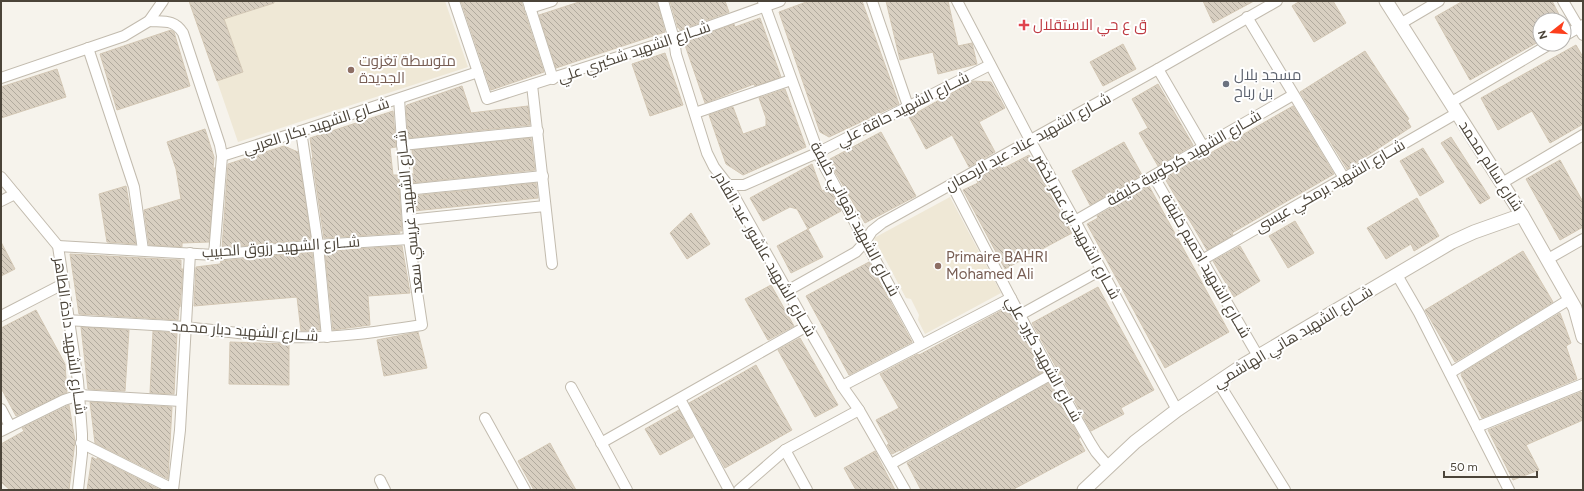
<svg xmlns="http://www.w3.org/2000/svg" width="1584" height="491" font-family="Figtree,Cairo,sans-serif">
  <defs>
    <pattern id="building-back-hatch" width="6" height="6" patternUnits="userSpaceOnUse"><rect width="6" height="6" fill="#d8cfc1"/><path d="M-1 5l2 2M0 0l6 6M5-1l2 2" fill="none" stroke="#b1aa9e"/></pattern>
  </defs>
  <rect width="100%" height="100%" fill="#f6f3ec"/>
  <!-- education -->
  <g fill="#efe8d6">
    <polygon points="261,1 445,1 468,67 238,142 217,81 243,72 224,19 263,7"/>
    <polygon points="950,197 1001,293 925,334 918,320 919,315 911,299 906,298 874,238"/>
  </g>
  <!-- building -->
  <g fill="url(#building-back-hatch)" stroke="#d3c7b4">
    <polygon points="189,1 274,1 274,3 224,19 243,72 217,81"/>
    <polygon points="461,1 521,1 544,72 491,90"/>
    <polygon points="582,1 657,1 665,32 556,68 539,15"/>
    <polygon points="670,1 725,1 729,12 680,30 679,28 678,28"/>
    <polygon points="809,1 862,1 899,104 829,137 820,132 779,12"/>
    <polygon points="886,1 948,1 958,46 972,43 977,64 938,74 933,52 900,60"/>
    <polygon points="1203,1 1254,1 1213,23"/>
    <polygon points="1300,1 1333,1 1346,23 1314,42 1292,6"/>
    <polygon points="1463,1 1552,1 1562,20 1540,20 1540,41 1470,80 1435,17"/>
    <polygon points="760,18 781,77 755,86 754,84 705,103 684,42 734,24 735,27"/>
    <polygon points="171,30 174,32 190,86 117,110 100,54"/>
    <polygon points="1123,44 1136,69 1103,86 1090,62"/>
    <polygon points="1576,45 1583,57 1583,124 1550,143 1532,111 1498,130 1481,98"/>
    <polygon points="1365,51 1409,119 1407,120 1411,127 1347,169 1300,92"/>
    <polygon points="665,53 683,105 650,116 632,64"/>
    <polygon points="57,69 66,97 1,118 1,87"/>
    <polygon points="973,81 991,82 1005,108 979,122 995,152 969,167 952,135 926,149 909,117"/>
    <polygon points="1158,84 1193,145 1158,166 1139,133 1148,128 1132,99"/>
    <polygon points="462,86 471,113 528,106 530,125 408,138 406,106 407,105"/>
    <polygon points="785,89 806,147 743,175 726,164 709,115 733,107 743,134 766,126 766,118 759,98"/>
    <polygon points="1293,106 1334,174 1232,233 1233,235 1207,250 1164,177 1199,157 1200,159"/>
    <polygon points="393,111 396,147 390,148 393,175 398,175 402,231 399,231 400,233 324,238 312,158 313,159 310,138"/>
    <polygon points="205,129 214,157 213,168 215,168 209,242 182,243 182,247 149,245 144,210 181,199 176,169 167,142"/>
    <polygon points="881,132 916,196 865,223 834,170 830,159"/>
    <polygon points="1451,137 1490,198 1480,204 1441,143"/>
    <polygon points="531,138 535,170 412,183 411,174 414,174 412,150"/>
    <polygon points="1124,142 1142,175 1090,205 1072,171"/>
    <polygon points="284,146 298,152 311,239 222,248 228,164"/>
    <polygon points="1423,148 1444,182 1420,196 1400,161"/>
    <polygon points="1029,155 1072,233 1005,269 963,190 978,183 976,178 1002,164 1004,168"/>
    <polygon points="1560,160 1583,202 1583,227 1560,240 1526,179"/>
    <polygon points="812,164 822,191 829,188 841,211 808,229 797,209 790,207 763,221 750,198"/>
    <polygon points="536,183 538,198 414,211 412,196"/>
    <polygon points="126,186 136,244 107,242 99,194"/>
    <polygon points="1149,186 1229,332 1165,368 1087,224 1098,218 1097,216"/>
    <polygon points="1417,198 1439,236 1414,251 1411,244 1386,259 1367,228"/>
    <polygon points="691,213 710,244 687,259 670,233"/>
    <polygon points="1295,221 1314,253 1288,268 1269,236"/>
    <polygon points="808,229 823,257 791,273 777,246"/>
    <polygon points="1,242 15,269 1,276"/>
    <polygon points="402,246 410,293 368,296 370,325 333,330 325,251"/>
    <polygon points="1240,246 1260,281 1234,297 1213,261"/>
    <polygon points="1523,251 1553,302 1455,362 1425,310"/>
    <polygon points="312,252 320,330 301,331 297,297 194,306 196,267 220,264 221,261"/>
    <polygon points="70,254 181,260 181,269 183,269 180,307 179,307 178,320 79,314"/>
    <polygon points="869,262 912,342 849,375 806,296"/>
    <polygon points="771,285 794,326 768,340 745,299"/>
    <polygon points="1098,287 1154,390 1121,408 1124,414 1091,431 1032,323"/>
    <polygon points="1008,307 1043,372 900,451 900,450 892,454 887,445 889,444 876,420 899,408 880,374 918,354 919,355"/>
    <polygon points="36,310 65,364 67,392 16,416 1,388 1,328"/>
    <polygon points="1560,313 1571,343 1566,346 1577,379 1482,418 1461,375 1462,373"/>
    <polygon points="81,327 129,330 125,391 88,389"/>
    <polygon points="153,331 177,333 174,394 150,393"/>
    <polygon points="418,332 427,368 384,376 377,340"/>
    <polygon points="800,338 838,405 815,417 778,350"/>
    <polygon points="230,342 289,344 289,385 229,384"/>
    <polygon points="756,365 792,430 725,468 689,403"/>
    <polygon points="1049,383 1080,438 1078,438 1085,451 1012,490 921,490 907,463"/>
    <polygon points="1581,392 1583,396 1583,420 1526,445 1539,470 1513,480 1488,430"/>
    <polygon points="90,402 172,407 168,479 95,443"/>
    <polygon points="69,405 75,441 69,490 10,490 1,482 1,444 24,431 22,428"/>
    <polygon points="679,410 693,437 660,455 645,429"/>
    <polygon points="550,443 564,469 576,490 534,490 518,461"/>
    <polygon points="875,451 880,461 895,490 856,490 844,468"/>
    <polygon points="92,457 97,460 97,458 160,490 87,490"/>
  </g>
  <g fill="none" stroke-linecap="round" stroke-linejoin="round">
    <defs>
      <g id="minor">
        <polyline points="454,1 487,99 674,39 780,1"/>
        <polyline points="528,1 553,79"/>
        <polyline points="663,1 674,39 676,54 707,153 714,167 728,185 807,326 842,386 859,410 905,490"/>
        <polyline points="763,1 821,160 921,344"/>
        <polyline points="872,1 908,106"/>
        <polyline points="957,1 1030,140 1075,221 1177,410"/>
        <polyline points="1563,1 1583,35"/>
        <polyline points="530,8 552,1"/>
        <polyline points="1247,17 1344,178"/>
        <path d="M 149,21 C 164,22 174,19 183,33 L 220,145 L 222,156 L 214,255"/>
        <polyline points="1400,24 1439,1"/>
        <polyline points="1564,36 1583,25"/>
        <polyline points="88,48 134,187 143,250"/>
        <polyline points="1158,69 1204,148"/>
        <polyline points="1,78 124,36 149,21 163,1"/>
        <polyline points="532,85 552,264"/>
        <polyline points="1450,103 1550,44"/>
        <polyline points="695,113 791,80"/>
        <polyline points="301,131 318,245 327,337"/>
        <polyline points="402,145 538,131"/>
        <polyline points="222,156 301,131 478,72"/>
        <polyline points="1,177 58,246 78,381 82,434 82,454 78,490"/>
        <polyline points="1154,177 1258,356"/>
        <polyline points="1502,183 1583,135"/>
        <polyline points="728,185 744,185 817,153 990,65"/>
        <path d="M 952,185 C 997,272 1042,359 1091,444 L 1096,452 L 1108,466"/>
        <polyline points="406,190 543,176"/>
        <polyline points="1,201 15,194"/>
        <polyline points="408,220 545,206"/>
        <polyline points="1075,221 1293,95"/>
        <polyline points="58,246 214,255 318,245 409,239"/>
        <polyline points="1548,259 1583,239"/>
        <polyline points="1202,260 1457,113"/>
        <polyline points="1397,275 1419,313 1509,490"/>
        <polyline points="787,291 856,252 865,242 872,231 882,223 1158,69 1277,1"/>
        <polyline points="1020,315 1101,270"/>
        <polyline points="1,316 63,284"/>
        <path d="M 69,320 C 107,323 145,324 184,327 C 218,330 252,336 286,337 C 332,339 377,332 422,325 L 409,239 L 399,99"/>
        <polyline points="1450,373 1570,299"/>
        <polyline points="1218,382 1285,490"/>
        <polyline points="842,386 1011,298"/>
        <polyline points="571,387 627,490"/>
        <polyline points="680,399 729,490"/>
        <polyline points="1,409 10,426"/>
        <polyline points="485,418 525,490"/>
        <polyline points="1477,427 1583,384"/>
        <polyline points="1,431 64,400 79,395 181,401"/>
        <polyline points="81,443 173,489"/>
        <polyline points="601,443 807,326"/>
        <polyline points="785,450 807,490"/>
        <polyline points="891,464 1052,374"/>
        <polyline points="380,480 385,490"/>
        <polyline points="173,490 180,430 190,253"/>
        <polyline points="739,490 785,450 859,410"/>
      </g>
      <g id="tertiary">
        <polyline points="1386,1 1522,215 1575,308 1583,337"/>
        <polyline points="1084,490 1135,442 1177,410 1245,364 1452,242 1474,232 1522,215"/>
      </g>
    </defs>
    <!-- minor casing -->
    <use href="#minor" stroke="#c2bbae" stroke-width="12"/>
    <!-- tertiary casing -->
    <use href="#tertiary" stroke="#c2bbae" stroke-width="15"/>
    <!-- minor -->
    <use href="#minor" stroke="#fff" stroke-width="10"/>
    <!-- tertiary -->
    <use href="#tertiary" stroke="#fff" stroke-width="13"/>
  </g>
  <!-- markers -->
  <path fill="#e0444e" stroke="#fff" stroke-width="1.5" d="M1022 19h4v4h4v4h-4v4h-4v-4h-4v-4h4z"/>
  <g fill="#8d6e63" stroke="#fff" stroke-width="1.5">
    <circle cx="351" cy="70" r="4"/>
    <circle cx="938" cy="266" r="4"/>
  </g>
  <circle fill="#6b7280" stroke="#fff" stroke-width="1.5" cx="1226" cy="84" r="4"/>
  <g text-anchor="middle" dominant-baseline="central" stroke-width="4" stroke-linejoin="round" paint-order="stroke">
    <!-- health labels -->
    <g font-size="15" fill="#be3a42" stroke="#fff" text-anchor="start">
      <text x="1033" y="25">ق ع حي الاستقلال</text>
    </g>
    <!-- street labels -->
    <g font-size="15" fill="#4b4439" stroke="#fff">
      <text transform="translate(634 52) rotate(-19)">شــارع الشهيد شكيري علي</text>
      <text transform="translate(903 109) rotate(-27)">شــارع الشهيد حاقة علي</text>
      <text transform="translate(316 126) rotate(-18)">شــارع الشهيد بكار العربي</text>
      <text transform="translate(1028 142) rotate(-29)">شــارع الشهيد عناد عبد الرحمان</text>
      <text transform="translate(1184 158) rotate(-30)">شــارع الشهيد كركوبية خليفة</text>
      <text transform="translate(1491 166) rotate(57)">شارع سالم محمد</text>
      <text transform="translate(1330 186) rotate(-30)">شــارع الشهيد برمكي عيسى</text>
      <text transform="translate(409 212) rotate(-96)">شــارع الشهيد غريسي سعد</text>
      <text transform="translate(855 219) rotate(62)">شــارع الشهيد زهواني خليفة</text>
      <text transform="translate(1077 227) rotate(61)">شــارع الشهيد بن عمر لخضر</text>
      <text transform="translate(281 247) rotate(-4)">شــارع الشهيد رزوق الحبيب</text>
      <text transform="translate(765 254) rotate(60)">شــارع الشهيد عاشور عبد القادر</text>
      <text transform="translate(1206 266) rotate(60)">شــارع الشهيد احميم خليفة</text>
      <text transform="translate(245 331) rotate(4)">شــارع الشهيد دبار محمد</text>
      <text transform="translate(70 336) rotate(82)">شــارع الشهيد دادة الطاهر</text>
      <text transform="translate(1293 337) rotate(-31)">شــارع الشهيد هاني الهاشمي</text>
      <text transform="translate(1044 359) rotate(61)">شــارع الشهيد كيرد علي</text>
    </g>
    <!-- education labels -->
    <g font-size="15" fill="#785e54" stroke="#fff" text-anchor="start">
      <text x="359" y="61">متوسطة تغزوت<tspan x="359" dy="17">الجديدة</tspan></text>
      <text x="946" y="257">Primaire BAHRI<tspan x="946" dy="17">Mohamed Ali</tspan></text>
    </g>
    <!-- worship labels -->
    <g font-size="15" fill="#5b616d" stroke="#fff" text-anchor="start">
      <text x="1234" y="75">مسجد بلال<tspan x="1234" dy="17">بن رباح</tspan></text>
    </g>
  </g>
  <!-- border -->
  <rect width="1584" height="491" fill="none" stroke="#4b4439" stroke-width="4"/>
  <!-- north arrow -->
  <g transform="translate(1552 32) rotate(253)"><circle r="19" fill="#ffffff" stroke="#b7b4b0"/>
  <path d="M0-3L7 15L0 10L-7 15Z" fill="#fc3f1d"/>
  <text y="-6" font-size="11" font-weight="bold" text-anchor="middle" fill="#4b4439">N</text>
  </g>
  <!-- scale -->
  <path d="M1444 471v6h93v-6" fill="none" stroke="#4b4439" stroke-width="2"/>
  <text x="1450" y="471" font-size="12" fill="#4b4439" stroke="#ffffff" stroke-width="3" paint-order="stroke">50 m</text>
</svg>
